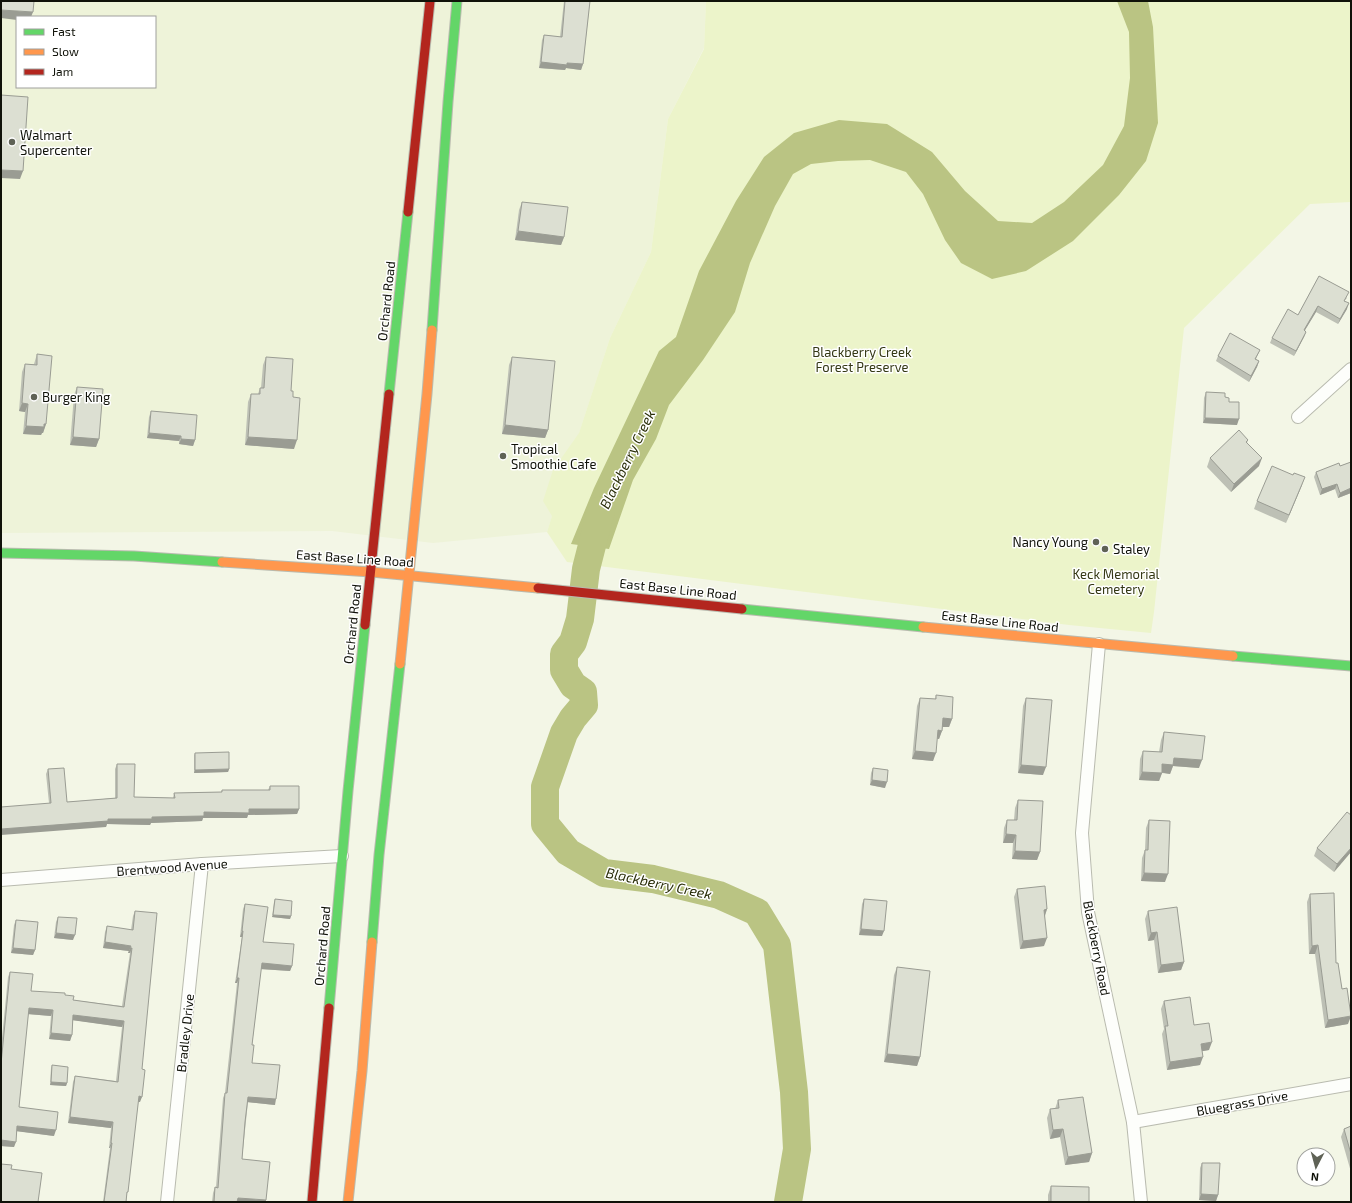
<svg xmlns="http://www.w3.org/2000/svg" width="1352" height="1203" font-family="'Exo 2',sans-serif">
  <rect width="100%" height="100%" fill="#f3f6e6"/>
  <!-- built -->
  <path fill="#eef3d9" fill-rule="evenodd" d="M 1,1 L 706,1 L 704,48 L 668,119 L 651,252 L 610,338 L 547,532 L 433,543 L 332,531 L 1,533 ZM 17,17 L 155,17 L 155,87 L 17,87 Z"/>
  <!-- green -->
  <polygon fill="#ecf4ca" points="706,1 1351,1 1351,202 1310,204 1184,328 1154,612 1151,633 1069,625 567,562 547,532 552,516 543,501 553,470 579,433 610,338 651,252 668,119 704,49"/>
  <!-- water -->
  <polygon fill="#bac483" points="1117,1 1148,1 1153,27 1158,123 1146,161 1119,195 1073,241 1026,271 992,279 961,263 945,240 923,194 906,172 870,160 838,161 811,164 793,174 775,206 750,263 735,312 703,360 669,405 656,439 633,480 609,549 571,544 594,488 659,351 676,337 699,271 736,201 764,157 794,133 839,120 887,124 932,152 965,191 998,221 1032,223 1064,202 1103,165 1124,126 1130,78 1129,32"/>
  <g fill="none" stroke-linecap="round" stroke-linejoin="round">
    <!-- river -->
    <polyline stroke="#bac483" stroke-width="28" points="601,510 586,569 580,619 573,642 564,654 564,670 573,685 583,692 584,705 573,718 564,733 545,787 545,824 568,852 604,873 653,879 719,895 757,912 777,945 794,1092 797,1149 788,1202"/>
    <defs>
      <g id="street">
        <polyline points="1298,417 1351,369"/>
        <polyline points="1099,644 1082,833 1088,912 1133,1122 1141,1202"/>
        <polyline points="1,880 202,864 342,856"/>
        <polyline points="1133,1122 1351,1084"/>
        <polyline points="167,1202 202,864"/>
      </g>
      <g id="fast">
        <polyline points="432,330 448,102 457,1"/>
        <polyline points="389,394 408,212"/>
        <polyline points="1,553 134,556 222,562"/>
        <polyline points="742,609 923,627"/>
        <polyline points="1233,656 1351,666"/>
        <polyline points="372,942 379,855 400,664"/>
        <polyline points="329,1008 348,791 365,625"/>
      </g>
      <g id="slow">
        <polyline points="222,562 371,572 538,588"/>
        <polyline points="923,627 1233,656"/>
        <polyline points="400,664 427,394 432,330"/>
        <polyline points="348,1202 362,1071 372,942"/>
      </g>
      <g id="jam">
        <polyline points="408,212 430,1"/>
        <polyline points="538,588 742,609"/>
        <polyline points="365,625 389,394"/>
        <polyline points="312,1202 329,1008"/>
      </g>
    </defs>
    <!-- street casing -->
    <use href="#street" stroke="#b9bbaf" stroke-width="14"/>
    <!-- fast casing -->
    <use href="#fast" stroke="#b9bbaf" stroke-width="11"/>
    <!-- slow casing -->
    <use href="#slow" stroke="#b9bbaf" stroke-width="11"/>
    <!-- jam casing -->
    <use href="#jam" stroke="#b9bbaf" stroke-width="11"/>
    <!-- street -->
    <use href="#street" stroke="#fdfefb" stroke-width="12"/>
    <!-- fast -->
    <use href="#fast" stroke="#63d668" stroke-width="9"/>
    <!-- slow -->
    <use href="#slow" stroke="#ff974d" stroke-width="9"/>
    <!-- jam -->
    <use href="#jam" stroke="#b3261e" stroke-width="9"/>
  </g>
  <!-- wall -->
  <g fill="#bdc0b5">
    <polygon points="564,1 590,1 583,64 581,70 566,68 565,70 539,68 542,40 544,35 560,37"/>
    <polygon points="522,202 564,237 561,245 515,240 519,210"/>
    <polygon points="1319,276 1347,298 1344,301 1347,309 1338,324 1316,312 1305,330 1306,332 1304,337 1294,356 1270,343 1272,338 1298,315"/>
    <polygon points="1260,350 1256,359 1259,361 1257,367 1249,382 1216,361 1218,356"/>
    <polygon points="37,354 46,424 43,433 42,433 41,435 23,434 25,412 19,411 22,372 25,364 34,364"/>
    <polygon points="266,357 291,391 293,397 294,449 245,445 248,402 251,394 258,394 260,388 261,388 263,365"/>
    <polygon points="512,357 548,430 545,438 502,434 509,365"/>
    <polygon points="77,387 99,439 96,447 70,445 74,395"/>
    <polygon points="1206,392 1225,397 1229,402 1237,425 1203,423 1204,398"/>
    <polygon points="151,411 195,440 193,446 179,444 179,441 147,438 149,417"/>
    <polygon points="1248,440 1247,443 1259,466 1231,492 1207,467 1210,458"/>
    <polygon points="1351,462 1351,493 1338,498 1335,489 1320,495 1314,477 1316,472 1340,466"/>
    <polygon points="1302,485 1286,523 1254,509 1257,501"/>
    <polygon points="936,695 952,719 949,727 943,727 939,739 937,739 933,761 912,759 917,706 920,698 935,699"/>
    <polygon points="1026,698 1043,775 1018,773 1023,706"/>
    <polygon points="1164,732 1199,768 1173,766 1170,774 1162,773 1159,781 1139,780 1140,759 1143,751 1159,752 1161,740"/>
    <polygon points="195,753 229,769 228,772 194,773 194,755"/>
    <polygon points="117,764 134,797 173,798 174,793 221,792 222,790 268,790 270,786 299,809 297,814 248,815 247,818 203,818 202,821 151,823 150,825 107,824 106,827 49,803 46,774 48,769 67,802 115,798 115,769"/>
    <polygon points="873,768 885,788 870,785 871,773"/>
    <polygon points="1018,800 1040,852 1037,860 1012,859 1013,843 1003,843 1004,828 1007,820 1014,820 1015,808"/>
    <polygon points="1149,820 1165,882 1141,881 1142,858 1145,850 1146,828"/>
    <polygon points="1317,848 1351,852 1334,872 1314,856"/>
    <polygon points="1017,889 1047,909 1045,916 1044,946 1020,949 1014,897"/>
    <polygon points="1310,894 1336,963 1342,989 1348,1024 1325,1028 1315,954 1309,954 1307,902"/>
    <polygon points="275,899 291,916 290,919 272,917 274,902"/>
    <polygon points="864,899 882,936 859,935 862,904"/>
    <polygon points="245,904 263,942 292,966 290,971 261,969 252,1045 252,1063 275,1105 248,1102 242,1159 266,1202 212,1202 213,1193 215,1187 216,1187 223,1098 225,1093 237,983 235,983 242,937 240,937 243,909"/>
    <polygon points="135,911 142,1069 140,1102 138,1102 126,1202 103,1202 110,1148 109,1148 111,1128 68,1123 73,1082 75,1076 116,1081 122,1027 73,1020 72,1035 70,1041 49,1039 51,1016 28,1014 19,1107 54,1136 17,1131 14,1147 1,1146 1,1048 8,977 10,972 31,991 65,995 73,1000 122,1006 130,953 128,953 129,951 103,948 105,932 107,926 131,930 133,916"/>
    <polygon points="1148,911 1184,962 1181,970 1158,973 1154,940 1148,941 1145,919"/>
    <polygon points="58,917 73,940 54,938 56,922"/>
    <polygon points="16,920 35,950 33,955 11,953 14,925"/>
    <polygon points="897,967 920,1057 917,1066 884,1062 894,975"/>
    <polygon points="1164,1001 1194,1025 1209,1050 1202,1051 1200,1065 1167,1070 1162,1034 1164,1029 1161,1009"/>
    <polygon points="52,1065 67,1083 66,1086 50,1085 51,1068"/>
    <polygon points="1058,1100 1092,1153 1089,1162 1065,1165 1060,1137 1050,1139 1047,1118 1050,1109 1055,1109"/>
    <polygon points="1351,1126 1351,1172 1341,1137 1344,1129"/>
    <polygon points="1202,1163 1218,1195 1216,1201 1199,1200 1200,1168"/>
    <polygon points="1051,1186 1089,1202 1048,1202 1048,1195"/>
  </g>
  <!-- shaded-wall -->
  <g fill="#9a9c93">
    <polygon points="1,10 33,12 31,17 17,17 17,20 1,18"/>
    <polygon points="541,62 567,63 583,64 581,70 566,68 565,70 539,68"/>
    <polygon points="1,170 23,171 20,179 1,178"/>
    <polygon points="518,231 564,237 561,245 515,240"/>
    <polygon points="1349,303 1347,309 1338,324 1340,319"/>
    <polygon points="1318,306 1316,312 1302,335 1304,330"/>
    <polygon points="1306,332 1304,337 1294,356 1296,351"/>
    <polygon points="1259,361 1257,367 1249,382 1251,376"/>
    <polygon points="22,403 28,404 25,412 19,411"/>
    <polygon points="1205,418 1239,419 1237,425 1203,423"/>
    <polygon points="46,424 43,433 42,433 41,435 23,434 26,426"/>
    <polygon points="505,425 548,430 545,438 502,434"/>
    <polygon points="149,433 181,436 179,441 147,438"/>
    <polygon points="73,437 99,439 96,447 70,445"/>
    <polygon points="248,437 297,440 294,449 245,445"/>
    <polygon points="181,439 195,440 193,446 179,444"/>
    <polygon points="1262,458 1259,466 1231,492 1234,484"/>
    <polygon points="1305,477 1302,485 1286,523 1289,515"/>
    <polygon points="1337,484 1335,489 1320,495 1322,489"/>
    <polygon points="1351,488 1351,493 1338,498 1340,493"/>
    <polygon points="943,718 952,719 949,727 940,727"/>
    <polygon points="938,730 942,731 939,739 935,738"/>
    <polygon points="915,751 936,753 933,761 912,759"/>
    <polygon points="1174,758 1202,760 1199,768 1173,766 1170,774 1159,772 1162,764"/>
    <polygon points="1021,765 1046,767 1043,775 1018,773"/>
    <polygon points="229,769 228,772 194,773 195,770"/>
    <polygon points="1142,772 1162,773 1159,781 1139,780"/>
    <polygon points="872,780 887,782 885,788 870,785"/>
    <polygon points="249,809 299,809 297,814 248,815 247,818 203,818 202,821 151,823 150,825 107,824 106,827 1,835 1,829 108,819 152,817 204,812"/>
    <polygon points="1006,834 1016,835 1013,843 1003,843"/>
    <polygon points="1351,848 1351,852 1334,872 1337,864"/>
    <polygon points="1015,851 1040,852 1037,860 1012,859"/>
    <polygon points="1144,873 1168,874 1165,882 1141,881"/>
    <polygon points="1047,909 1044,918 1044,910"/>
    <polygon points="273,915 291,916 290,919 272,917"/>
    <polygon points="861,929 884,931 882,936 859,935"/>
    <polygon points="242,931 243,931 242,937 240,937"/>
    <polygon points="1157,932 1154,940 1148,941 1151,933"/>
    <polygon points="56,933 75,935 73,940 54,938"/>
    <polygon points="1047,938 1044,946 1020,949 1023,941"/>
    <polygon points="105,942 131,946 129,951 103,948"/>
    <polygon points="1318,945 1315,954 1309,954 1312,946"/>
    <polygon points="13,948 35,950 33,955 11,953"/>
    <polygon points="130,948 132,948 130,953 128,953"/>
    <polygon points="1184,962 1181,970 1158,973 1161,965"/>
    <polygon points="262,963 292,966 290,971 260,969"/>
    <polygon points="237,978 239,978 237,983 235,983"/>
    <polygon points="29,1008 53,1010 51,1016 27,1014"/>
    <polygon points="73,1015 124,1021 122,1027 71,1020"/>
    <polygon points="1351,1016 1348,1024 1325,1028 1328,1020"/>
    <polygon points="51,1033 72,1035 70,1041 49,1039"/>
    <polygon points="1212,1042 1209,1050 1198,1052 1201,1044"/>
    <polygon points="887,1054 920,1057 917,1066 884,1062"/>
    <polygon points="1203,1057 1200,1065 1167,1070 1170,1062"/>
    <polygon points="51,1082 67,1083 66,1086 50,1085"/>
    <polygon points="139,1096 142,1097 140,1102 137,1102"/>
    <polygon points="248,1097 276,1099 275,1105 246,1102"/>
    <polygon points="70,1117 113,1122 111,1128 68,1123"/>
    <polygon points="17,1126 56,1130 54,1136 15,1131"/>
    <polygon points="1063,1129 1060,1137 1050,1139 1053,1130"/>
    <polygon points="1,1140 16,1142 14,1147 1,1146"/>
    <polygon points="111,1143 112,1143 110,1148 109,1148"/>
    <polygon points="1092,1153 1089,1162 1065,1165 1068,1157"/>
    <polygon points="1201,1194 1218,1195 1216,1201 1199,1200"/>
    <polygon points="238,1198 266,1200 266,1202 236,1202"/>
  </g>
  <!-- building -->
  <g fill="#dcdfd2" stroke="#9a9c93">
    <polygon points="1,1 34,1 33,12 1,10"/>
    <polygon points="565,1 590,1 583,64 567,63 567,65 541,62 544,35 562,37"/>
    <polygon points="1,95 28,97 23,171 1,170"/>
    <polygon points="522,202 568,207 564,237 518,231"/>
    <polygon points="1319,276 1349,292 1344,301 1349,303 1340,319 1318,306 1304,330 1306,332 1296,351 1272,338 1288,309 1298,315"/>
    <polygon points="1230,333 1260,350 1255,359 1259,361 1251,376 1218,356"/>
    <polygon points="37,354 52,356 46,424 44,424 44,427 26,426 28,404 22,403 25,364 37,365"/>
    <polygon points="266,357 293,359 291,391 293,391 293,397 300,398 297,440 248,437 251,394 260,394 260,388 264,388"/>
    <polygon points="512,357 555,361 548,430 505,425"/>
    <polygon points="77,387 103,389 99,439 73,437"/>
    <polygon points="1206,392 1225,393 1225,397 1229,398 1229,402 1239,402 1239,419 1205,418"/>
    <polygon points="151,411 197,415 195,440 181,439 181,436 149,433"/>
    <polygon points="1239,430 1248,440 1246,442 1262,458 1234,484 1210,458"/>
    <polygon points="1351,462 1351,488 1340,493 1337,484 1322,489 1316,472 1339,463 1340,466"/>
    <polygon points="1272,466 1293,475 1294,473 1305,477 1289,515 1257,501"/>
    <polygon points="936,695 953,697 952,719 943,718 942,731 938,730 936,753 915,751 920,698 936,699"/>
    <polygon points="1026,698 1052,700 1046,767 1021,765"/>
    <polygon points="1164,732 1205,736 1202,760 1174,758 1173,765 1162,764 1162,773 1142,772 1143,751 1162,752"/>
    <polygon points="229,752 229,769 195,770 195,753"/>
    <polygon points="117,764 135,764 134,797 175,798 174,793 222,792 222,790 270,790 270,786 299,786 299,809 249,809 249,813 204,812 204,816 152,817 152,819 108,819 108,821 1,829 1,807 51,803 48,769 64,768 67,802 117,798"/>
    <polygon points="873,768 888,770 887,782 872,780"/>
    <polygon points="1018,800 1043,801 1040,852 1015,851 1016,835 1006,834 1007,820 1017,820"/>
    <polygon points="1347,812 1351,815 1351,848 1337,864 1317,848"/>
    <polygon points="1149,820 1170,821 1168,874 1144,873 1145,850 1148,850"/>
    <polygon points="1045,886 1047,909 1044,910 1047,938 1023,941 1017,889"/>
    <polygon points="1334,893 1336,963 1338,963 1342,989 1347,988 1351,1016 1328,1020 1318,945 1312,946 1310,894"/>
    <polygon points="275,899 292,901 291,916 273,915"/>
    <polygon points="864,899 887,901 884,931 861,929"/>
    <polygon points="245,904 268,907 263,942 294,944 292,966 262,963 252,1045 254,1045 252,1063 280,1065 276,1099 248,1097 245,1122 242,1159 270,1162 266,1200 238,1198 237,1202 214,1202 215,1187 218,1188 225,1093 227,1093 239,978 237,978 243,931 242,931"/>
    <polygon points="1177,907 1184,962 1161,965 1157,932 1151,933 1148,911"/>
    <polygon points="135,911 157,913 142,1069 145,1070 142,1097 139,1096 128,1192 127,1192 126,1202 104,1202 112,1143 111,1143 113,1122 70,1117 75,1076 118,1082 124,1021 73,1015 72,1035 51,1033 53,1010 29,1008 19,1107 58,1112 56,1130 17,1126 16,1142 1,1140 1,1064 10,972 33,974 31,991 65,993 65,995 74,996 73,1000 124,1007 132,948 130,948 131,946 105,942 107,926 133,930"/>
    <polygon points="58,917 77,918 75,935 56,933"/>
    <polygon points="16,920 38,922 35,950 13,948"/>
    <polygon points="897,967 930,971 920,1057 887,1054"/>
    <polygon points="1190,997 1194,1025 1209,1023 1212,1042 1201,1044 1203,1057 1170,1062 1165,1026 1168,1026 1164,1001"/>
    <polygon points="52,1065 68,1067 67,1083 51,1082"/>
    <polygon points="1083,1097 1092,1153 1068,1157 1063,1129 1053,1130 1050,1109 1059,1108 1058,1100"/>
    <polygon points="1351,1126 1351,1154 1344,1129"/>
    <polygon points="1202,1163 1220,1163 1218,1195 1201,1194"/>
    <polygon points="1,1164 12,1165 11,1169 42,1173 38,1202 1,1202"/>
    <polygon points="1051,1186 1089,1187 1089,1202 1051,1202"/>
  </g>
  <!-- markers -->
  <g fill="#5f6256" stroke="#fff" stroke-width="1.5">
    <circle cx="12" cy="142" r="4"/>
    <circle cx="34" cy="397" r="4"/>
    <circle cx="503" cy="456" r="4"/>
    <circle cx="1096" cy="542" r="4"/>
    <circle cx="1105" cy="549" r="4"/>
  </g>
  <g text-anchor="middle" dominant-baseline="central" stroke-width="3" stroke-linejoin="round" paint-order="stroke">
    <!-- poi labels -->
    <g font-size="13" fill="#101209" stroke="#fff" text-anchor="start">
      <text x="20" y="135">Walmart<tspan x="20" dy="15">Supercenter</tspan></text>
      <text x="42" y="397">Burger King</text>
      <text x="511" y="449">Tropical<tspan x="511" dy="15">Smoothie Cafe</tspan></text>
      <text x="1088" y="542" text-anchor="end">Nancy Young</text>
      <text x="1113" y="549">Staley</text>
    </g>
    <!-- street labels -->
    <g font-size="13" fill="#101209" stroke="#fff">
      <text transform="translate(386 301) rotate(-84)">Orchard Road</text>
      <text transform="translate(355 558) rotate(4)">East Base Line Road</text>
      <text transform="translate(678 589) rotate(6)">East Base Line Road</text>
      <text transform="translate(1000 621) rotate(6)">East Base Line Road</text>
      <text transform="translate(352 624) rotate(-84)">Orchard Road</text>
      <text transform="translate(172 867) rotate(-4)">Brentwood Avenue</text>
      <text transform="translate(322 946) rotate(-85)">Orchard Road</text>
      <text transform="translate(1097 948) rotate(79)">Blackberry Road</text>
      <text transform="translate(185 1033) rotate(-84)">Bradley Drive</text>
      <text transform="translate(1242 1103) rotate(-10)">Bluegrass Drive</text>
    </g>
    <!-- park labels -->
    <g font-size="13" fill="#343814" stroke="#fff">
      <text x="862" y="352">Blackberry Creek<tspan x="862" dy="15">Forest Preserve</tspan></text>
      <text x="1116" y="574">Keck Memorial<tspan x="1116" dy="15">Cemetery</tspan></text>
    </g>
    <!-- water labels -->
    <g font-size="14" font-style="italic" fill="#2a2e09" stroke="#fff">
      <text transform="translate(627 459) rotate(-64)">Blackberry Creek</text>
      <text transform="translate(659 883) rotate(12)">Blackberry Creek</text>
    </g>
  </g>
  <!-- border -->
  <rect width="1352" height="1203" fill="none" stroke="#101209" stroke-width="4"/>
  <!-- legend -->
  <rect x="16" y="16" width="140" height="72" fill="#ffffff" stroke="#9fa09d"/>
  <rect x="24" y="29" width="20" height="6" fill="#63d668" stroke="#9fa09d"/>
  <text x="52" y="36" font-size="12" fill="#101209">Fast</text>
  <rect x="24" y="49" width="20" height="6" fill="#ff974d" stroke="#9fa09d"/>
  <text x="52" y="56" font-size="12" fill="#101209">Slow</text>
  <rect x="24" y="69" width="20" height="6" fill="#b3261e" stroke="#9fa09d"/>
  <text x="52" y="76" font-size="12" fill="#101209">Jam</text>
  <!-- north arrow -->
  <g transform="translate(1316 1167) rotate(186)"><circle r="19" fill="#ffffff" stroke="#9fa09d"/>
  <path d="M0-3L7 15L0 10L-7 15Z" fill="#5f6256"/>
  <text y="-6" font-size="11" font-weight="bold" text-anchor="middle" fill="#101209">N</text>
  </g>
</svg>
